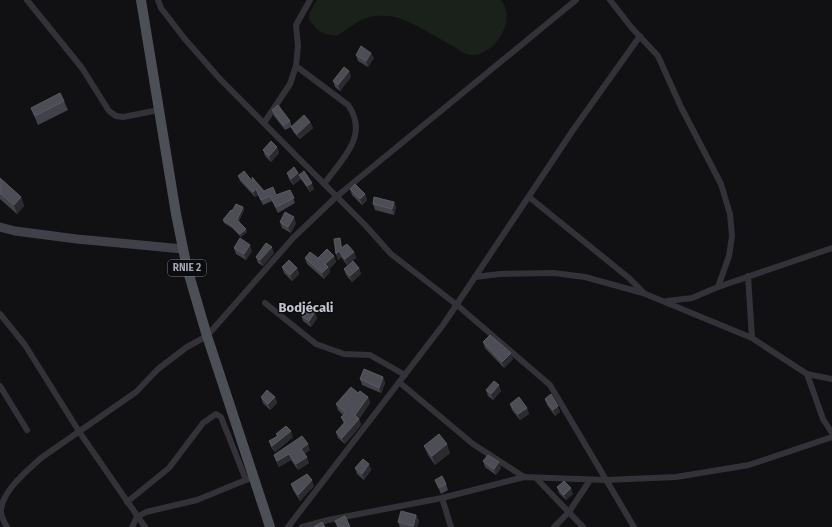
<svg xmlns="http://www.w3.org/2000/svg" width="832" height="527" font-family="'Fira Sans',sans-serif">
  <rect width="100%" height="100%" fill="#111113"/>
  <!-- green -->
  <path fill="#19211a" d="M 317,0 L 501,0 C 503,3 506,7 506,11 C 511,30 490,57 470,55 C 462,54 456,47 449,44 C 435,36 403,16 388,16 C 360,14 357,25 336,36 C 323,34 316,31 309,19 L 310,12 Z"/>
  <g fill="none" stroke-linecap="round" stroke-linejoin="round">
    <!-- street -->
    <g stroke="#323238" stroke-width="6">
      <polyline points="27,0 82,68 109,111 116,116 123,117 159,110"/>
      <polyline points="158,0 161,8 184,38 220,79 365,225 391,254 457,305 550,385 634,527"/>
      <polyline points="610,0 631,27 658,56 681,107 721,184 730,214 732,236 729,256 718,287"/>
      <path d="M 296,66 L 348,105 C 370,136 341,160 324,184"/>
      <polyline points="264,123 290,84 296,66 298,46 296,25 310,0"/>
      <polyline points="529,197 629,278 643,292"/>
      <polyline points="748,276 752,338"/>
      <polyline points="475,277 500,274 554,273 585,277 643,293 752,338 807,374 832,379"/>
      <polyline points="667,301 692,298 718,287 832,248"/>
      <polyline points="265,303 316,344 344,354 370,355 405,375"/>
      <polyline points="0,314 25,345 80,433 145,527"/>
      <polyline points="807,374 823,419 832,433"/>
      <polyline points="399,382 473,444 524,477"/>
      <polyline points="0,386 27,430"/>
      <polyline points="537,479 583,527"/>
      <polyline points="442,498 451,527"/>
      <polyline points="127,502 169,468 203,423 216,414 221,417 246,480"/>
      <path d="M 7,527 C 4,522 0,515 1,509 C 4,489 27,471 41,458 L 136,392 L 158,369 L 187,347 L 207,336 L 293,238 L 336,197 L 576,0"/>
      <polyline points="132,527 137,517 146,512 197,500 248,479"/>
      <polyline points="288,527 443,325 573,130 640,36"/>
      <polyline points="302,527 328,520 442,498 524,477 606,480 676,477 749,465 832,437"/>
      <polyline points="554,527 569,512 590,480"/>
    </g>
    <!-- secondary -->
    <polyline stroke="#404148" stroke-width="9" points="0,227 15,231 77,239 183,249"/>
    <!-- primary -->
    <polyline stroke="#4d4f57" stroke-width="10" points="141,0 176,214 187,268 207,336 270,527"/>
  </g>
  <!-- wall -->
  <g fill="#414249">
    <polygon points="356,55 374,58 368,67 358,61"/>
    <polygon points="349,71 351,77 340,91 335,87 333,81"/>
    <polygon points="64,101 68,110 38,125 31,108"/>
    <polygon points="272,110 290,121 292,127 310,122 313,128 300,139 294,133 291,127 285,130 274,116"/>
    <polygon points="277,147 279,153 271,162 265,156 263,150"/>
    <polygon points="287,173 298,173 299,175 314,189 310,192 301,179 293,185 289,179"/>
    <polygon points="238,176 253,182 264,191 276,195 290,190 295,203 278,213 272,201 263,205 258,195 255,197 240,181"/>
    <polygon points="0,178 21,197 24,206 17,214 0,199"/>
    <polygon points="350,189 365,194 367,200 362,205 352,195"/>
    <polygon points="394,202 396,207 394,215 375,210 373,204"/>
    <polygon points="243,207 244,210 239,221 247,232 241,237 232,228 224,223 223,220 232,211"/>
    <polygon points="280,222 296,223 291,233 282,228"/>
    <polygon points="342,244 342,247 354,252 356,258 347,265 341,257 338,260 336,254"/>
    <polygon points="234,248 252,251 246,260 236,254"/>
    <polygon points="274,253 263,266 258,263 256,257"/>
    <polygon points="334,256 336,262 329,269 330,272 324,279 307,264 305,258 318,258"/>
    <polygon points="282,267 297,268 299,274 292,281 284,273"/>
    <polygon points="359,268 361,274 352,282 346,275 344,269"/>
    <polygon points="301,315 317,318 311,327 303,321"/>
    <polygon points="483,342 513,359 504,368 485,348"/>
    <polygon points="383,377 385,383 381,393 362,385 360,379"/>
    <polygon points="486,390 501,391 493,400 488,396"/>
    <polygon points="358,393 368,397 370,403 359,419 361,425 345,444 338,438 336,432 344,424 341,417 343,415 338,410 336,404"/>
    <polygon points="261,397 275,397 277,403 270,410 263,403"/>
    <polygon points="545,399 560,412 555,416 547,405"/>
    <polygon points="510,404 527,408 529,414 520,420 512,410"/>
    <polygon points="276,434 293,437 275,452 271,447 269,441 277,436"/>
    <polygon points="424,446 450,453 435,465 428,455"/>
    <polygon points="310,450 304,454 309,463 298,470 291,460 279,467 276,461 274,455"/>
    <polygon points="483,461 501,468 496,475 485,467"/>
    <polygon points="369,464 371,470 364,480 357,474 355,468"/>
    <polygon points="435,480 446,484 448,490 441,494"/>
    <polygon points="291,484 314,486 300,501 293,490"/>
    <polygon points="557,487 573,494 566,500 559,493"/>
    <polygon points="416,515 419,521 417,527 400,527 398,522"/>
  </g>
  <!-- shaded-wall -->
  <g fill="#2a2a2f">
    <polygon points="371,53 374,58 368,67 366,61"/>
    <polygon points="349,71 351,77 340,91 338,85"/>
    <polygon points="310,122 313,128 300,139 297,134"/>
    <polygon points="277,147 279,153 271,162 269,156"/>
    <polygon points="298,173 301,179 293,185 291,179"/>
    <polygon points="312,183 314,189 310,192 307,186"/>
    <polygon points="256,189 258,195 255,197 253,192"/>
    <polygon points="365,194 367,200 362,205 360,199"/>
    <polygon points="21,197 24,206 17,214 14,205"/>
    <polygon points="394,202 396,207 394,215 392,209"/>
    <polygon points="243,207 244,210 238,223 237,220"/>
    <polygon points="294,217 296,223 291,233 288,227"/>
    <polygon points="246,229 247,232 241,237 240,234"/>
    <polygon points="340,238 342,244 343,254 341,248"/>
    <polygon points="250,245 252,251 246,260 244,254"/>
    <polygon points="272,247 274,253 263,266 260,260"/>
    <polygon points="339,251 341,257 338,260 336,254"/>
    <polygon points="354,252 356,258 347,265 345,259"/>
    <polygon points="334,256 336,262 329,269 330,272 324,279 322,273 325,264"/>
    <polygon points="297,268 299,274 292,281 290,275"/>
    <polygon points="359,268 361,274 352,282 350,276"/>
    <polygon points="315,312 317,318 311,327 309,321"/>
    <polygon points="511,353 513,359 504,368 502,362"/>
    <polygon points="383,377 385,383 381,393 379,388"/>
    <polygon points="499,385 501,391 493,400 491,394"/>
    <polygon points="275,397 277,403 270,410 268,404"/>
    <polygon points="368,397 370,403 359,419 361,425 345,444 342,438 355,415"/>
    <polygon points="558,406 560,412 555,416 553,410"/>
    <polygon points="527,408 529,414 520,420 518,414"/>
    <polygon points="291,431 293,437 275,452 272,446"/>
    <polygon points="308,444 310,450 303,454 301,449"/>
    <polygon points="447,444 450,453 435,465 432,456"/>
    <polygon points="289,454 291,460 279,467 277,461"/>
    <polygon points="307,457 309,463 298,470 296,464"/>
    <polygon points="499,462 501,468 496,475 494,469"/>
    <polygon points="369,464 371,470 364,480 362,474"/>
    <polygon points="312,480 314,486 300,501 298,495"/>
    <polygon points="571,488 573,494 566,500 564,495"/>
    <polygon points="416,515 419,521 417,527 414,527"/>
  </g>
  <!-- building -->
  <g fill="#4c4d55" stroke="#595b64">
    <polygon points="361,46 371,53 366,61 356,55"/>
    <polygon points="344,67 349,71 338,85 333,81"/>
    <polygon points="60,93 64,101 35,116 31,108"/>
    <polygon points="278,105 290,121 283,125 272,110"/>
    <polygon points="304,115 310,122 297,134 291,127"/>
    <polygon points="271,141 277,147 269,156 263,150"/>
    <polygon points="294,167 298,173 291,179 287,173"/>
    <polygon points="244,171 253,182 252,177 264,191 273,187 276,195 290,190 294,198 276,207 270,196 261,200 256,189 253,192 238,176"/>
    <polygon points="304,171 312,183 307,186 299,175"/>
    <polygon points="0,178 21,197 14,205 0,193"/>
    <polygon points="355,184 365,194 360,199 350,189"/>
    <polygon points="374,197 394,202 392,209 373,204"/>
    <polygon points="236,204 243,207 237,220 246,229 240,234 231,225 223,220 231,210 232,211"/>
    <polygon points="285,212 294,217 288,227 280,222"/>
    <polygon points="240,238 250,245 244,254 234,248"/>
    <polygon points="340,238 341,248 347,244 354,252 345,259 339,251 336,254 334,239"/>
    <polygon points="266,243 272,247 260,260 256,257"/>
    <polygon points="327,249 334,256 325,264 328,267 322,273 305,258 310,252 318,258"/>
    <polygon points="289,260 297,268 290,275 282,267"/>
    <polygon points="353,261 359,268 350,276 344,269"/>
    <polygon points="307,307 315,312 309,321 301,315"/>
    <polygon points="490,335 511,353 502,362 483,342"/>
    <polygon points="364,369 383,377 379,388 360,379"/>
    <polygon points="494,381 499,385 491,394 486,390"/>
    <polygon points="351,387 358,393 360,391 368,397 355,415 359,419 342,438 336,432 345,422 341,417 346,413 336,404"/>
    <polygon points="267,390 275,397 268,404 261,397"/>
    <polygon points="551,394 558,406 553,410 545,399"/>
    <polygon points="519,397 527,408 518,414 510,404"/>
    <polygon points="286,426 291,431 272,446 269,441 278,436 276,434"/>
    <polygon points="439,434 447,444 432,456 424,446"/>
    <polygon points="302,436 308,444 301,449 307,457 296,464 289,454 277,461 274,455"/>
    <polygon points="488,455 499,462 494,469 483,461"/>
    <polygon points="363,459 369,464 362,474 355,468"/>
    <polygon points="307,474 312,480 298,495 291,484"/>
    <polygon points="442,476 446,484 439,488 435,480"/>
    <polygon points="564,481 571,488 564,495 557,487"/>
    <polygon points="401,511 416,515 413,526 398,522"/>
    <polygon points="345,516 350,527 338,527 335,521"/>
    <polygon points="322,522 325,527 314,527"/>
  </g>
  <g text-anchor="middle" dominant-baseline="central" stroke-width="3" stroke-linejoin="round" paint-order="stroke">
    <!-- shield labels -->
    <rect fill="#0c0c0e" stroke="#747883" stroke-width="1" x="168" y="260" width="38" height="16" rx="3"/>
    <g font-size="10" font-weight="bold" fill="#a1a6b5">
      <text x="187" y="268">RNIE 2</text>
    </g>
    <!-- quarter labels -->
    <g font-size="13" font-weight="bold" fill="#c2c5d1" stroke="#0c0c0e">
      <text x="306" y="307">Bodjécali</text>
    </g>
  </g>
</svg>
